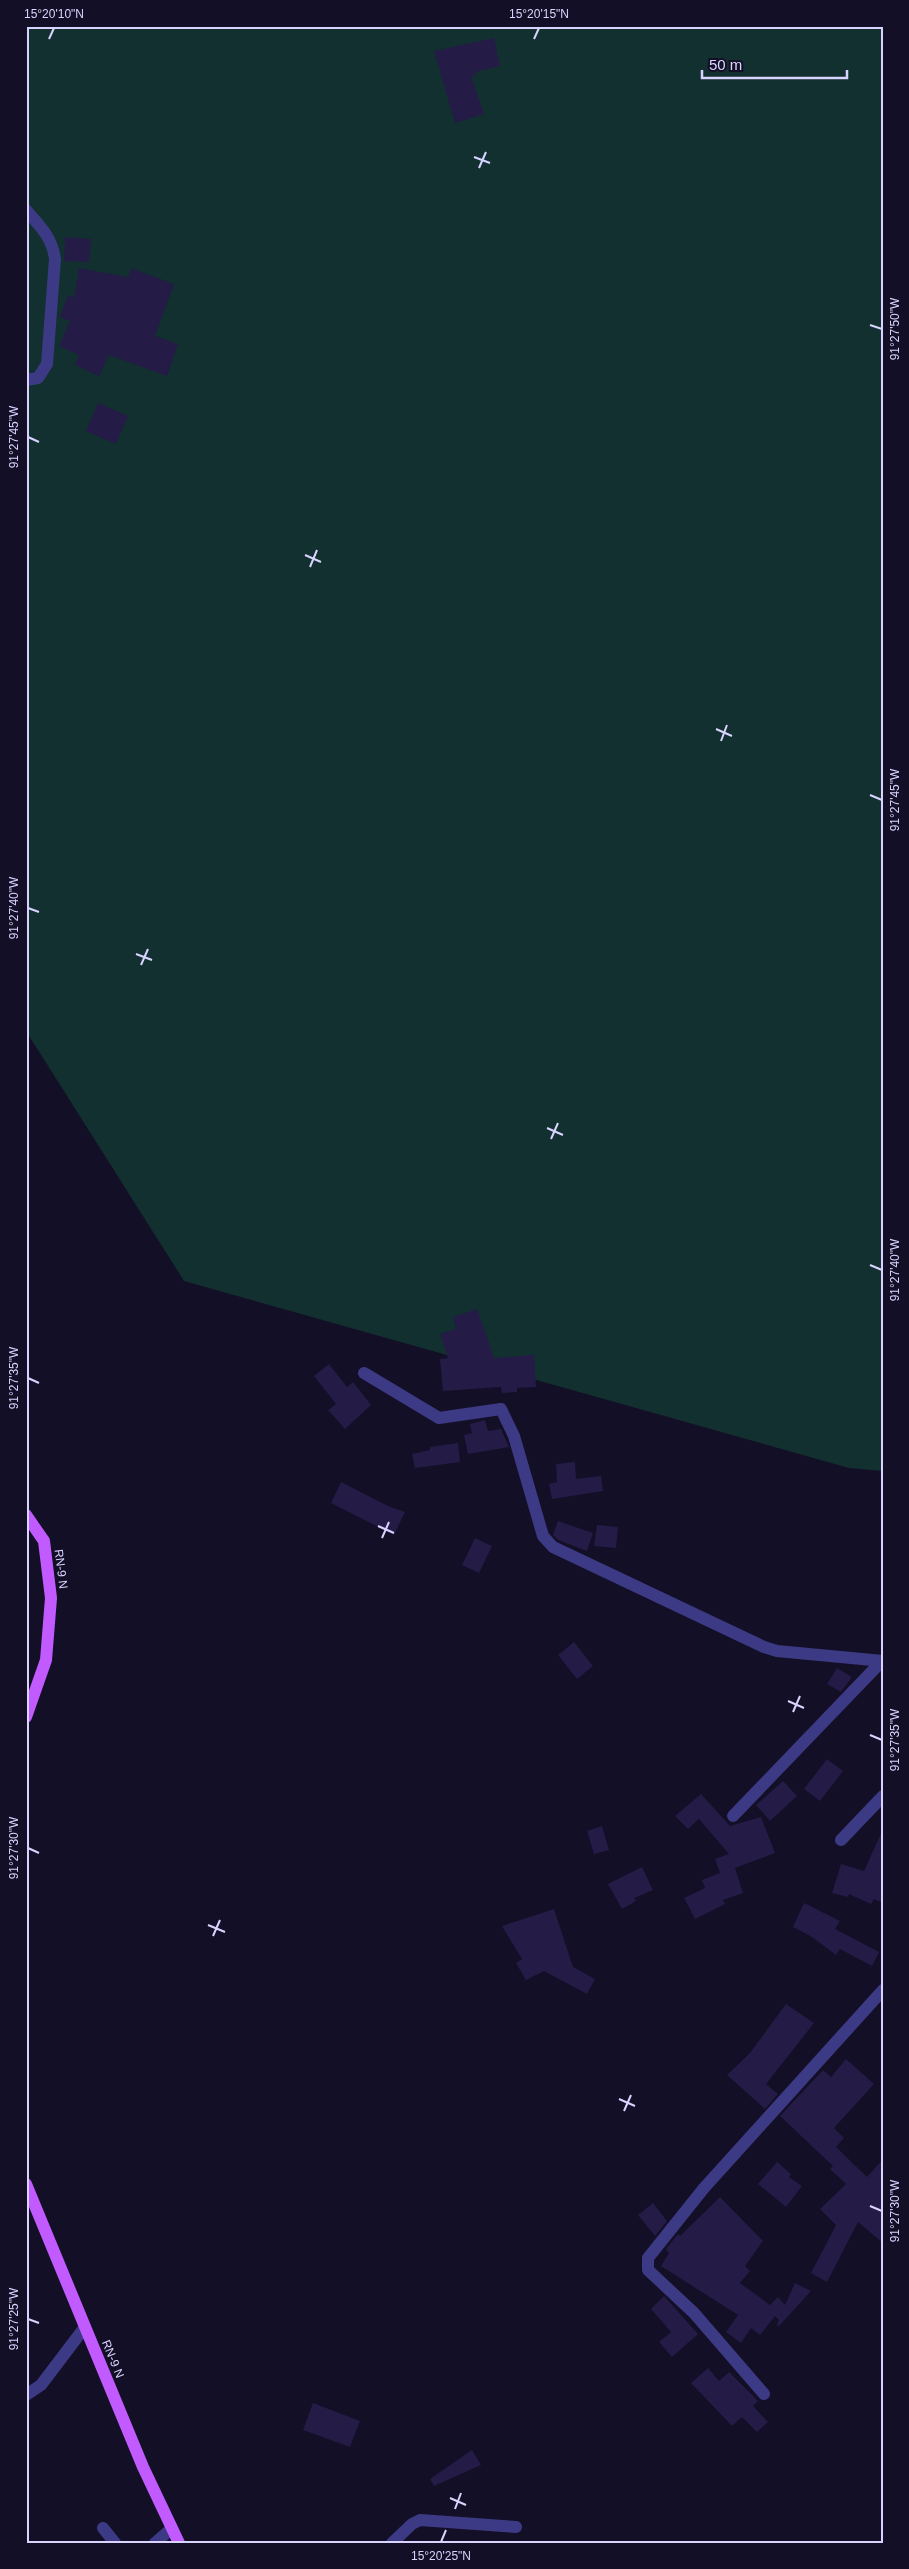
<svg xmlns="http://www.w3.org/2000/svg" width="909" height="2569" font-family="Helvetica,sans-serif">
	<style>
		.green { fill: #12302f }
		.building { fill: #241b47 }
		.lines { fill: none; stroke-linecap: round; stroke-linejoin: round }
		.minor { stroke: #3d3a85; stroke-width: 12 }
		.major { stroke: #c25bff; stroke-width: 12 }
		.ticks { fill: none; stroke: #d9d4ff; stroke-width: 2 }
		.labels { text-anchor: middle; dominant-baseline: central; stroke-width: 4; stroke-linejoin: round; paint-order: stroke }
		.street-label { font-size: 12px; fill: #d9d4ff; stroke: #130f26 }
		.neatline { fill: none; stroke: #d9d4ff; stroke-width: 2 }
		.ticks-label { font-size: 12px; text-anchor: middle; fill: #d9d4ff }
	</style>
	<rect width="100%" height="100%" fill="#130f26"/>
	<path class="green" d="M26,26H883V1471L849,1468L184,1281L26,1031Z"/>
	<path class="building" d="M494,38L500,66L475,72L476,75L471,76L484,114L455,123L434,51Z
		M65,237L91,239L89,262L64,261Z
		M79,268L128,277L131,268L174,284L155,336L178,344L167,376L109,355L99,376L75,365L79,355L59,346L70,321L60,317L68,295L74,298Z
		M98,403L128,416L116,444L86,431Z
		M477,1309L494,1358L534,1355L536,1387L517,1388V1392L502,1393L501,1387L443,1391L440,1359L448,1358L440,1334L456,1329L453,1317Z
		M329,1364L347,1387L353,1382L371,1405L345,1429L328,1410L336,1404L314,1376Z
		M485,1420L488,1431L501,1429L509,1447L468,1454L464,1435L472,1433L470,1424Z
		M458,1443L460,1462L415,1468L412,1454L430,1450V1447Z
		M575,1462L576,1479L601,1476L603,1491L552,1499L549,1484L557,1482L556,1464Z
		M341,1482L388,1506L405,1512L394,1535L331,1503Z
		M558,1521L593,1533L587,1551L558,1540L553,1535Z
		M597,1525L618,1527L616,1548L594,1546Z
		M475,1538L492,1546L479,1573L462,1565Z
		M574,1642L593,1666L577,1679L558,1655Z
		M837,1668L852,1677L841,1692L827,1684Z
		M827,1759L843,1771L820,1801L804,1789Z
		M783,1781L797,1796L770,1821L756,1805Z
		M701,1794L730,1826L761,1817L775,1853L735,1868L743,1893L723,1900L725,1904L695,1919L684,1898L705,1888L702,1880L720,1873L715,1859L729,1854L699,1819L688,1829L675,1816Z
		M602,1826L609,1850L594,1854L587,1831Z
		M883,1829V1903L874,1899L871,1904L849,1894L848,1897L832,1893L841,1864L864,1871Z
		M642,1867L653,1890L634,1898L636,1901L622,1909L608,1884Z
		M804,1903L840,1921L835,1929L879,1952L872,1966L840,1949L836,1955L812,1937L793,1927Z
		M554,1909L573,1967L595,1979L587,1994L544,1971L526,1980L516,1963L522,1959L502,1926Z
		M786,2004L814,2023L766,2084L778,2094L765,2109L727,2075L750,2053Z
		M846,2059L874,2084L834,2128L844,2138L836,2147L867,2177L883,2159V2243L858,2222L827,2282L811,2273L836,2225L820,2209L846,2184L830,2169L833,2166L780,2116L823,2070L831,2077Z
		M777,2162L791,2174L789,2177L802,2186L786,2207L758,2184Z
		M720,2197L763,2241L745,2266L750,2271L740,2283L770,2305L778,2297L785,2305L795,2283L811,2291L779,2326L777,2325L779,2320L775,2316L760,2335L751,2328L741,2343L726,2332L738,2315L661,2266L669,2253L666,2249L678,2234L680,2236Z
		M653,2203L667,2221L655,2236L638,2215Z
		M664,2296L698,2334L672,2357L659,2342L671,2332L651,2309Z
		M708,2368L719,2381L729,2372L758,2401L753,2406L768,2422L757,2432L742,2417L732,2426L691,2383Z
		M313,2403L360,2421L350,2447L303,2430Z
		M472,2450L481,2465L434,2486L430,2479Z"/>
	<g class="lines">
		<path class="minor" d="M26,210C40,226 52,237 55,259L47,364L38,378L26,380
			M364,1373L439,1418L501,1409L514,1436L543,1536L553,1547L764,1647L777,1651L883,1661
			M733,1816L882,1661
			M841,1840L883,1796
			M764,2394L694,2313L648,2270V2258L704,2188L883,1990
			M26,2395L41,2385L85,2327
			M103,2528L115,2543
			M155,2543L171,2529
			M392,2543L412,2524L420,2520L516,2527"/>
		<path class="major" d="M26,1515L44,1541L51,1598L46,1660L26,1717
			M26,2184L143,2467L179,2543"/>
	</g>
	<path class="ticks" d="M49,39L54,28M534,39L539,28M474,157L490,163M479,168L486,152M870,325L882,329M28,437L39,442M305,555L321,562M310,567L317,550M716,729L732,736M721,741L727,725M870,795L882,800M28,908L39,912M136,954L152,960M141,965L148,949M547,1128L563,1135M551,1139L558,1123M870,1265L882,1270M28,1378L39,1383M378,1526L394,1533M382,1538L389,1522M788,1701L804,1708M793,1712L800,1696M870,1735L882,1740M28,1848L39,1853M208,1925L225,1932M213,1936L220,1920M619,2099L635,2106M624,2111L631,2095M870,2206L882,2211M28,2319L39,2323M450,2498L466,2505M455,2509L461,2493M441,2542L446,2530"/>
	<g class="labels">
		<g class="street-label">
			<text transform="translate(61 1569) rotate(83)">RN-9 N</text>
			<text transform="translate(113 2359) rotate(68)">RN-9 N</text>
		</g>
	</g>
	<rect width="909" height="2569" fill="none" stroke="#130f26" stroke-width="55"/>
	<path d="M702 70v8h145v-8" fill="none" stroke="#d9d4ff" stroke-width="2.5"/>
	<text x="709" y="70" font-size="15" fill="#d9d4ff" stroke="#130f26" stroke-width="4" paint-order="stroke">50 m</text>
	<rect x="28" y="28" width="854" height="2514" class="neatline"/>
	<g class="ticks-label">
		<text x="54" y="18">15°20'10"N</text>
		<text x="539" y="18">15°20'15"N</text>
		<text transform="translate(895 329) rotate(-90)" y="4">91°27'50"W</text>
		<text transform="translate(14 437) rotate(-90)" y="4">91°27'45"W</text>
		<text transform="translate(895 800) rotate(-90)" y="4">91°27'45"W</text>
		<text transform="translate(14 908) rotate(-90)" y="4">91°27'40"W</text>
		<text transform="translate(895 1270) rotate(-90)" y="4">91°27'40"W</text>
		<text transform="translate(14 1378) rotate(-90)" y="4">91°27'35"W</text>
		<text transform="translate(895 1740) rotate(-90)" y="4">91°27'35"W</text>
		<text transform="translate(14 1848) rotate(-90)" y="4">91°27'30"W</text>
		<text transform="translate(895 2211) rotate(-90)" y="4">91°27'30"W</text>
		<text transform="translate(14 2319) rotate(-90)" y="4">91°27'25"W</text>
		<text x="441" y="2560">15°20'25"N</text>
	</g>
</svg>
